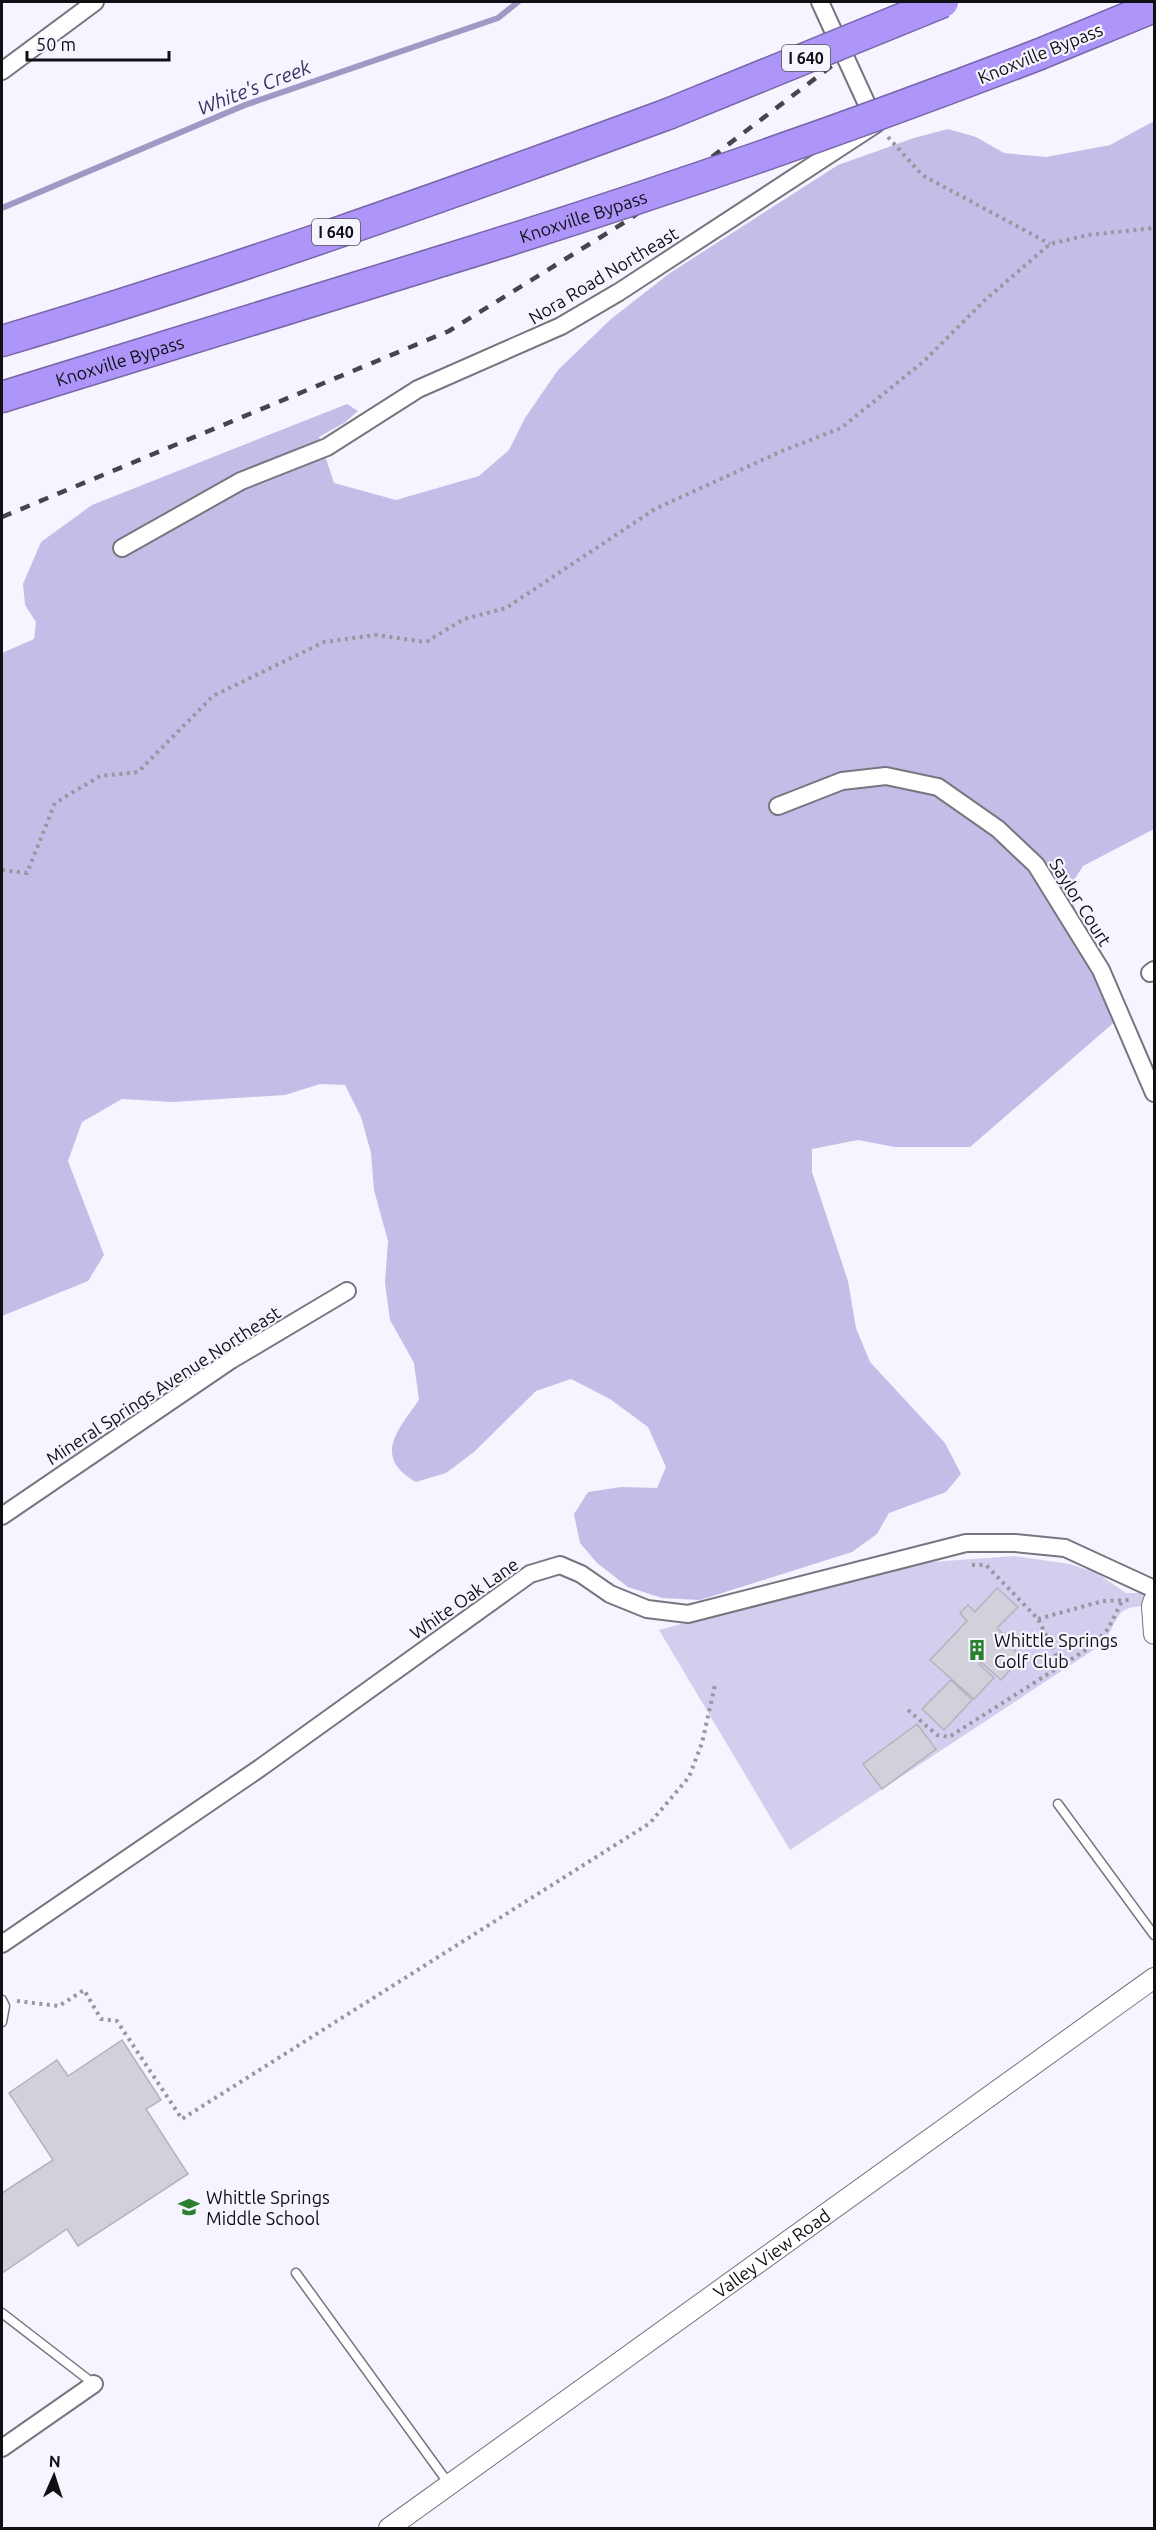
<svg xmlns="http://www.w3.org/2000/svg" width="1156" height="2530" font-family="Ubuntu,sans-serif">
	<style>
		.green { fill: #d4ceee }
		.forest { fill: #c5bde8 }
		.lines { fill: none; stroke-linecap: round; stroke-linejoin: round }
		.stream { stroke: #a199c3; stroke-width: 6 }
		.building { fill: #d2d0da; stroke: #b4b2bc; stroke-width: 1.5 }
		.service-casing { stroke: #77757f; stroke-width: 11 }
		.minor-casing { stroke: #77757f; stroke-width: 20 }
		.tertiary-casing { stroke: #77757f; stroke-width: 22 }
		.motorway-casing { stroke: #7766a8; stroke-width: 33 }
		.path { stroke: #98969e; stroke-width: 4; stroke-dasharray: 3 4.5; stroke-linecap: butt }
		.service { stroke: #fff; stroke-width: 8 }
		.minor { stroke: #fff; stroke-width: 16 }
		.tertiary { stroke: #fff; stroke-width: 20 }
		.motorway { stroke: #ae95f9; stroke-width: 30 }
		.rail { stroke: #47454b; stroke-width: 4.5; stroke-dasharray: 10 10; stroke-linecap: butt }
		.motorway-bridge-casing { stroke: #7766a8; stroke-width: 33; stroke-linecap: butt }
		.motorway-bridge { stroke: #ae95f9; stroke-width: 30 }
		.labels { text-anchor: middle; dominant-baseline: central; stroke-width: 4.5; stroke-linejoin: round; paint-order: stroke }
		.shield { fill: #f6f4ff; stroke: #55545a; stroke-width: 1.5 }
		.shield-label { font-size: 16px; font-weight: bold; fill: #100f13 }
		.street-label { font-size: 18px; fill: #100f13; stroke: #f6f4ff }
		.poi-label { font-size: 18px; fill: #100f13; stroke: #f6f4ff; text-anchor: start }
		.water-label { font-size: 20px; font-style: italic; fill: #3d2e63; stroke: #f6f4ff }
	</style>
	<rect width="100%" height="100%" fill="#f6f4ff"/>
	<path class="green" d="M1015,1556L1070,1564L1097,1573L1126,1593H1154V1607C1117,1604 1121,1613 1104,1643L790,1850L659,1630L902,1564Z"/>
	<path class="forest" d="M1154,121V829L1083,866L1069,888L1079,923L1125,1013L970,1147H895L858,1140L812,1149V1172L848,1281L856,1328L870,1362L945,1443L961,1474L946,1492L889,1513L877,1534L852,1552L700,1600L662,1598L628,1587L597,1563L580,1543L574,1514L588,1492L621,1487L657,1488L666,1467L648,1427L610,1399L571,1379L536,1391L474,1452L446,1473L416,1482C372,1457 398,1430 419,1400L414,1363L390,1320L385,1283L388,1241L374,1190L371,1153L361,1117L345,1085L320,1084L285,1095L173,1102L122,1099L82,1122L68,1161L104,1255L88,1281L2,1316V653L34,639L36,622L25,605L23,584L41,542L92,505L347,404L358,411L344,423L319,437L334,483L396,500L479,476L509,450L525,418L558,370L611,319L670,273L838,165L914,138L948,129L976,137L1004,153L1046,157L1110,145Z"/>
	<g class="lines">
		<path class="stream" d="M2,208L245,105L498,18L518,2"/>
	</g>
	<path class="building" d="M997,1588L1018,1607L997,1628L1008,1639L1005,1642L1022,1657L1001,1680L981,1662L979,1664L994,1678L974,1699L930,1660L967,1621L960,1613L968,1605L975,1612Z
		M951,1680L972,1700L944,1730L922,1709Z
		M917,1724L936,1749L882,1789L863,1764Z
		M122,2040L161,2100L146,2109L188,2174L78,2246L67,2229L2,2273V2193L53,2160L9,2093L57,2060L68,2076Z"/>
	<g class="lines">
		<defs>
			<path id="service" d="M1058,1804L1154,1935
				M2,2000L5,2006L2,2022
				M296,2273L449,2484
				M2,2313L94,2384"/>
			<path id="minor" d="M2,71L95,2
				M122,548L241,481L327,447L418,389L561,326L619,292L876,124L820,2
				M778,806L842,781L886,776L938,787L998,829L1036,865L1101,970L1154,1093
				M1150,973L1154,970
				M2,1516L231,1360L347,1291
				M2,1944L260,1768L530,1574L560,1565L581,1574L610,1594L647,1609L688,1614L966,1543H1015L1065,1548L1154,1589
				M2,2448L94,2384"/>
			<g id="tertiary">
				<path d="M1154,1600L1152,1606L1154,1634"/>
				<path id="s1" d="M389,2528L1154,1978"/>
			</g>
			<g id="motorway">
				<path d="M1040,54L1154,7"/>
				<path d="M2,341C227,274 448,195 668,114"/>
				<path id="s2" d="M2,397L442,261"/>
			</g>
		</defs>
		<use href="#service" class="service-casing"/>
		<use href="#minor" class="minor-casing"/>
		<use href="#tertiary" class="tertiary-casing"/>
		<use href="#motorway" class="motorway-casing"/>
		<path class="path" d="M888,137L922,175L1050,244
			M2,870L27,873L55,803L100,776L138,772L213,696L324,642L376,635L426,642L464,619L506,608L655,509L782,451L841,428L923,362L985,300L1050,244L1088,235L1154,228
			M972,1565H986L1038,1619L1061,1665
			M1038,1619L1103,1601L1130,1600
			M908,1710L937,1735L949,1737L1092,1646L1108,1629L1123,1599
			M17,2001L59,2006L84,1990L101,2019L117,2021L182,2119L650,1823L689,1777L702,1743L715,1685"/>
		<use href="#service" class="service"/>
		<use href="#minor" class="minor"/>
		<use href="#tertiary" class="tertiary"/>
		<use href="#motorway" class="motorway"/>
		<path class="rail" d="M2,517L449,331L630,219L916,2"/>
		<defs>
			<g id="motorway-bridge">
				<path d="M668,114L943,2"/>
				<path id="s3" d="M442,261C644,199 843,130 1040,54"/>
			</g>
		</defs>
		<use href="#motorway-bridge" class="motorway-bridge-casing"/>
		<use href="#motorway-bridge" class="motorway-bridge"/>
	</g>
	<defs>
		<symbol id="building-bare" viewBox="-9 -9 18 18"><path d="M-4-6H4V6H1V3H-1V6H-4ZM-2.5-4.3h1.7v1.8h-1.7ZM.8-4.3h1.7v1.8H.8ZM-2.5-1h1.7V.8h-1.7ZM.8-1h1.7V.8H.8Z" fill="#2a802e" stroke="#f6f4ff" stroke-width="2.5" paint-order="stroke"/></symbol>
		<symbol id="school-bare" viewBox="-9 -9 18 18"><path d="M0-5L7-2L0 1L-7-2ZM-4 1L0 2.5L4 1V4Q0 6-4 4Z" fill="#2a802e" stroke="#f6f4ff" stroke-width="2.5" paint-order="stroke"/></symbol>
	</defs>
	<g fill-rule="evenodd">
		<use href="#building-bare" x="962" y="1635" width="30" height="30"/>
		<use href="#school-bare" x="174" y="2192" width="30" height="30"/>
	</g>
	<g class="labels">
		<g class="shield">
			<rect x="782" y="45" width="48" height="26" rx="4.5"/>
			<rect x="312" y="219" width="48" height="26" rx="4.5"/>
		</g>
		<g class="shield-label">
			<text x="806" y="58">I 640</text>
			<text x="336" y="232">I 640</text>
		</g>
		<g class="street-label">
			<text transform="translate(1040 53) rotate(-22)">Knoxville Bypass</text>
			<text stroke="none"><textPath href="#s3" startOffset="148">Knoxville Bypass</textPath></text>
			<text transform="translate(603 275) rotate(-31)">Nora Road Northeast</text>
			<text stroke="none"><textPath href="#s2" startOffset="123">Knoxville Bypass</textPath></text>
			<text transform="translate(1081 902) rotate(58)">Saylor Court</text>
			<text transform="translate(163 1385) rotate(-33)">Mineral Springs Avenue Northeast</text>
			<text transform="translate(464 1598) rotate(-35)">White Oak Lane</text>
			<text stroke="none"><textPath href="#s1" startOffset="471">Valley View Road</textPath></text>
		</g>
		<g class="poi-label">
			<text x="994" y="1640">Whittle Springs<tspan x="994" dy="21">Golf Club</tspan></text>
			<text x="206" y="2197">Whittle Springs<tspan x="206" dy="21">Middle School</tspan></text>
		</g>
		<g class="water-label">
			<text transform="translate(254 87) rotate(-21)">White's Creek</text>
		</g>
	</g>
	<rect width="1156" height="2530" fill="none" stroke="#100f13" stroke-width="6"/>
	<g transform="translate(54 2476) rotate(3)" stroke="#f6f4ff" stroke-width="4.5" paint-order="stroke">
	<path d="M0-4.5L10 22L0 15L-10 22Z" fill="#100f13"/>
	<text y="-9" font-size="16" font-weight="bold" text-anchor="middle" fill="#100f13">N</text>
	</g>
	<path d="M27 51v9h142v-9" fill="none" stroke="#100f13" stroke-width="3"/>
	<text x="36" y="51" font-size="18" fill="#100f13" stroke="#f6f4ff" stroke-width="4.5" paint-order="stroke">50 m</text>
</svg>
